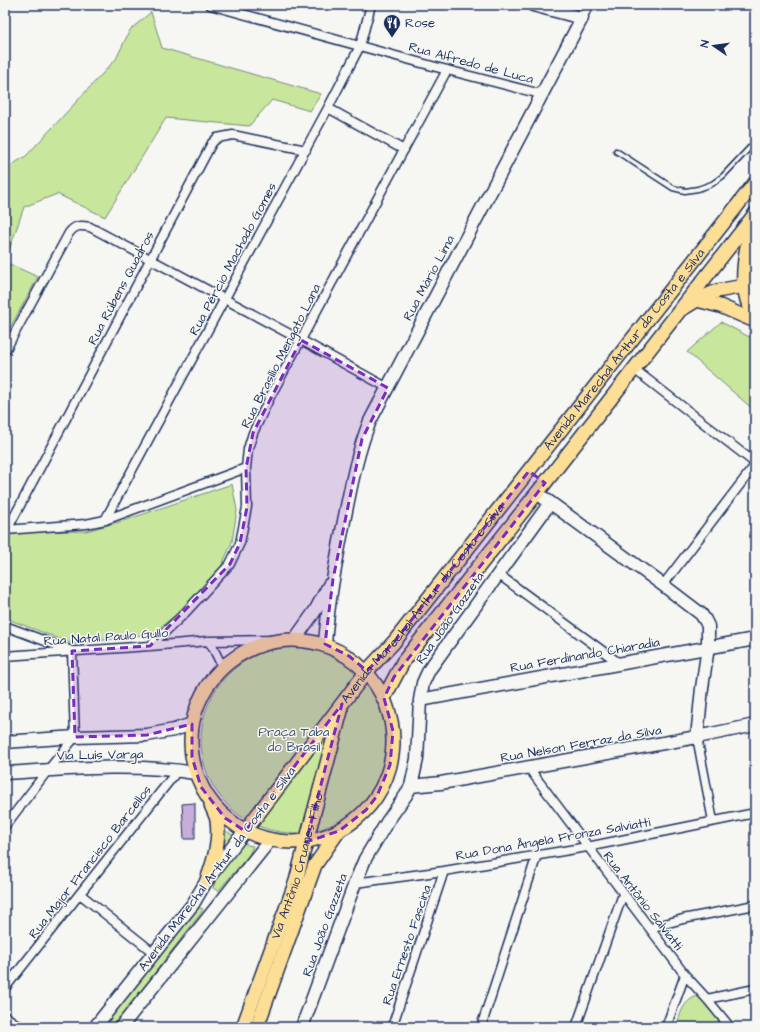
<svg xmlns="http://www.w3.org/2000/svg" width="760" height="1032" font-family="'Architects Daughter',sans-serif">
	<style>
		.green { fill: #c9e69d; stroke: #728a7e }
		.building { fill: #c7adda; stroke: #1b2f5e }
		.lines { fill: none; stroke-linecap: round; stroke-linejoin: round }
		.lane-casing { stroke: #1b2f5e; stroke-width: 7 }
		.street-casing { stroke: #1b2f5e; stroke-width: 11 }
		.secondary-casing { stroke: #1b2f5e; stroke-width: 15 }
		.primary-casing { stroke: #1b2f5e; stroke-width: 16 }
		.lane { stroke: #f6f6f2; stroke-width: 4 }
		.street { stroke: #f6f6f2; stroke-width: 8 }
		.secondary { stroke: #f6f6f2; stroke-width: 12 }
		.primary { stroke: #fdde96; stroke-width: 13 }
		.marked { fill: #7b2cbf; fill-opacity: 0.2; stroke: #7b2cbf; stroke-width: 3; stroke-dasharray: 8 5; stroke-linejoin: round }
		.labels { text-anchor: middle; dominant-baseline: central; stroke-width: 3; stroke-linejoin: round; paint-order: stroke }
		.poi-label { font-size: 13px; fill: #1b2f5e; stroke: #f6f6f2; text-anchor: start }
		.street-label { font-size: 13px; fill: #1b2f5e; stroke: #f6f6f2 }
		.park-label { font-size: 13px; fill: #3e546b; stroke: #f6f6f2 }
	</style>
	<rect width="100%" height="100%" fill="#f6f6f2"/>
	<filter id="ink" filterUnits="userSpaceOnUse"><feTurbulence type="fractalNoise" baseFrequency=".025" numOctaves="2"/><feDisplacementMap in="SourceGraphic" scale="8" xChannelSelector="R" yChannelSelector="G"/><feConvolveMatrix kernelMatrix="1 2 1 2 8 2 1 2 1" color-interpolation-filters="sRGB"/></filter>
	<g filter="url(#ink)">
		<path class="green" d="M151,12L162,48L321,94L310,111L272,100L249,126L166,118L105,217L57,194L24,207L5,262L38,277L10,328L5,327V169L26,156L116,59L130,30Z
			M721,322L755,340V411L687,352Z
			M232,484L237,510L232,542L221,567L178,613L152,634L73,644L5,618V532L86,531L126,520Z
			M201 740a93 93 0 1 1 186 0a93 93 0 1 1-186 0Z
			M223,829L248,845L253,846L249,855L218,891L213,888L223,860Z
			M198,907L203,909L201,913L113,1027H104Z
			M697,996C710,1000 720,1014 722,1027H676C681,1013 682,1002 697,996Z"/>
		<path class="building" d="M195,803V839H184L182,804Z"/>
		<g class="lines">
			<defs>
				<path id="lane" d="M616,151L673,188L685,191L698,189L712,184L723,176L755,142"/>
				<path id="street" d="M210,5L447,70L541,94
					M582,18L589,5
					M328,108L404,150
					M5,351L69,233C75,225 80,225 90,227L301,340L388,388
					M634,369L755,463
					M105,520L328,108L360,46L371,5
					M5,530L86,524L105,520L246,468
					M7,530L212,143L217,138L233,135L306,150
					M498,574L619,663
					M663,585L755,465
					M5,626L72,651L75,737L48,770L5,826
					M208,641L212,646L222,666
					M150,646L184,614L230,564L240,543L247,507L246,468L248,449L253,433L270,397L447,70
					M5,656L150,646L208,641L275,640
					M697,737L713,821
					M528,767L685,975L707,999L730,1027
					M355,883L444,871L587,847L755,813
					M80,894L154,953
					M650,928L683,919L755,905
					M5,988L178,770
					M707,999L755,989
					M5,1016L20,1027
					M392,1027L444,871
					M481,1027L537,855
					M576,1027L623,894
					M666,1027L685,975"/>
				<path id="secondary" d="M537,493L663,585L701,614L705,620L708,626V647L702,688L697,737
					M295,639L315,611L329,585
					M325,644C328,602 336,562 344,521C351,486 357,453 370,421L582,18L533,5
					M420,700L755,639
					M5,742L75,737L147,735L174,730L192,724
					M5,773C68,769 133,763 195,773
					M411,786L441,783L697,737L755,725
					M95,1027L193,904L207,880L245,831
					M121,1027L270,840
					M302,1027L355,883L365,859L387,822L406,795L411,786L417,759L420,700L423,683L429,670L550,503"/>
				<g id="primary">
					<path d="M755,225C752,232 748,239 747,246C743,268 740,297 755,315"/>
					<path d="M697,300L717,291L744,286L755,281"/>
					<path d="M684,308L697,300L720,306L755,321"/>
					<circle cx="292" cy="741" r="101"/>
					<path d="M384,698L403,662L545,483L755,214"/>
					<path id="s1" d="M245,831L367,671L394,642L755,183"/>
					<path d="M207,880C214,861 220,841 217,820C216,815 213,810 211,805"/>
					<path id="s2" d="M243,1027L296,881L306,842L341,711"/>
					<path d="M257,1027L315,865L338,832"/>
				</g>
			</defs>
			<use href="#lane" class="lane-casing"/>
			<use href="#street" class="street-casing"/>
			<use href="#secondary" class="secondary-casing"/>
			<use href="#primary" class="primary-casing"/>
			<use href="#lane" class="lane"/>
			<use href="#street" class="street"/>
			<use href="#secondary" class="secondary"/>
			<use href="#primary" class="primary"/>
		</g>
	</g>
	<path class="marked" d="M301,340L388,388L362,439L333,579L325,644L349,656L367,671L394,642L529,471L545,483L394,677L384,698L393,731L390,765L377,796L366,810L339,831L306,842L342,704L245,831L225,818L201,787L192,757V724L147,735L75,737L72,651L150,646L230,564L240,543L247,507L246,468L253,433Z"/>
	<defs>
		<symbol id="restaurant-pin" viewBox="-11 -11 22 30"><path d="M0 17L-7.5 6A9.5 9.5 0 1 1 7.5 6Z" fill="#1b2f5e" stroke="#f6f6f2"/><path d="M-5-6h1v4h1v-4h1v4h1v-4h1v5L-1.5 .5V6h-2V.5L-5-1ZM5-6V6H3V1.5H1.5Q1.5-4 5-6Z" fill="#fff"/></symbol>
	</defs>
	<g fill-rule="evenodd">
		<use href="#restaurant-pin" x="382" y="13" width="20" height="27"/>
	</g>
	<g class="labels">
		<g class="poi-label">
			<text x="405" y="23">Rose</text>
		</g>
		<g class="street-label">
			<text transform="translate(471 63) rotate(15)">Rua Alfredo de Luca</text>
			<text transform="translate(233 259) rotate(-62)">Rua Pércio Machado Gomes</text>
			<text transform="translate(429 278) rotate(-62)">Rua Mário Lima</text>
			<text transform="translate(121 288) rotate(-62)">Rua Rúbens Quadros</text>
			<text stroke="none"><textPath href="#s1" startOffset="613">Avenida Marechal Arthur da Costa e Silva</textPath></text>
			<text transform="translate(281 356) rotate(-63)">Rua Brasílio Mengato Lana</text>
			<text stroke="none"><textPath href="#s1" startOffset="289">Avenida Marechal Arthur da Costa e Silva</textPath></text>
			<text transform="translate(450 618) rotate(-55)">Rua João Gazzeta</text>
			<text transform="translate(106 637) rotate(-4)">Rua Natal Paulo Gullo</text>
			<text transform="translate(585 655) rotate(-10)">Rua Ferdinando Chiaradia</text>
			<text transform="translate(581 744) rotate(-10)">Rua Nelson Ferraz da Silva</text>
			<text transform="translate(100 755) rotate(-1)">Via Luís Varga</text>
			<text transform="translate(553 839) rotate(-10)">Rua Dona Ângela Fronza Salviatti</text>
			<text transform="translate(90 862) rotate(-52)">Rua Major Francisco Barcellos</text>
			<text stroke="none"><textPath href="#s2" startOffset="170">Via Antônio Cruanes Filho</textPath></text>
			<text transform="translate(217 869) rotate(-53)">Avenida Marechal Arthur da Costa e Silva</text>
			<text transform="translate(643 901) rotate(52)">Rua Antônio Salviatti</text>
			<text transform="translate(325 925) rotate(-70)">Rua João Gazzeta</text>
			<text transform="translate(407 945) rotate(-71)">Rua Ernesto Fascina</text>
		</g>
		<g class="park-label">
			<text x="294" y="732">Praça Taba<tspan x="294" dy="15">do Brasil</tspan></text>
		</g>
	</g>
	<rect width="760" height="1032" fill="none" stroke="#f6f6f2" stroke-width="20"/>
	<rect x="10" y="10" width="740" height="1012" fill="none" stroke="#1b2f5e" stroke-width="1.5" filter="url(#ink)"/>
	<g transform="translate(714 46) rotate(283)" stroke="#f6f6f2" stroke-width="3" paint-order="stroke">
	<path d="M0-3L7 15L0 10L-7 15Z" fill="#1b2f5e"/>
	<text y="-6" font-size="11" font-weight="bold" text-anchor="middle" fill="#1b2f5e">N</text>
	</g>
</svg>
